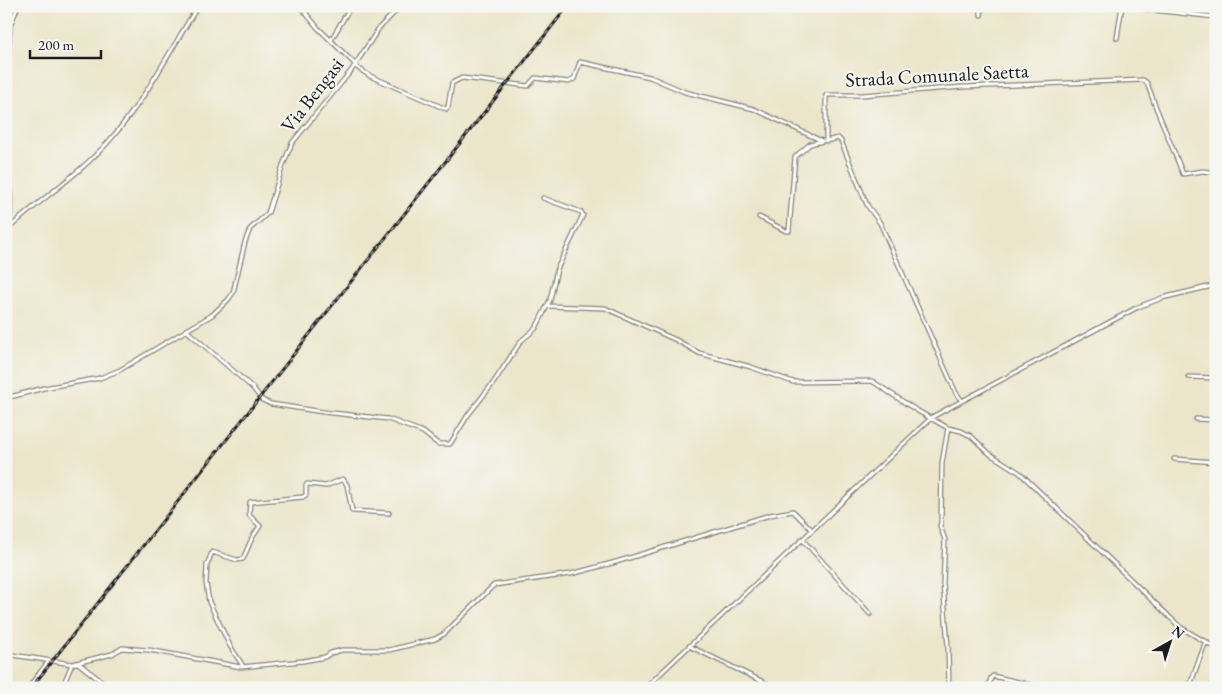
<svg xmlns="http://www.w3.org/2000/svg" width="1222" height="694" font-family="'EB Garamond',serif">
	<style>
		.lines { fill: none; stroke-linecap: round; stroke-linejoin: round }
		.minor-casing { stroke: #848174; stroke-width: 5.5 }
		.minor { stroke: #fff; stroke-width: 3 }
		.rail-casing { stroke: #1c1c1c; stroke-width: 3 }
		.rail { stroke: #f6f6f2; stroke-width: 1; stroke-dasharray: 4; stroke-linecap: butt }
		.labels { text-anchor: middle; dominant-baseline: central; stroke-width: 4; stroke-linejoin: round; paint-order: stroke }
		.street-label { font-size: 20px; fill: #1c1c1c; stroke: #f6f6f2 }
	</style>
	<rect width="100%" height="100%" fill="#f6f6f2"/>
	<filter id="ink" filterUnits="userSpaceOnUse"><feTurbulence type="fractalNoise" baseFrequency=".02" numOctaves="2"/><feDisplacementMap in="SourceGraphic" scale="10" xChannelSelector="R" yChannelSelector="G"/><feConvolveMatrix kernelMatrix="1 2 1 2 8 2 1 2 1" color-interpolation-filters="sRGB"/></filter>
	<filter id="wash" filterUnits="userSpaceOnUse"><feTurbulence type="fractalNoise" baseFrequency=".0096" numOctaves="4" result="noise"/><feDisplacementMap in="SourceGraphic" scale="20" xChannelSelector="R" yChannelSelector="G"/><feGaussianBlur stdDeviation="1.12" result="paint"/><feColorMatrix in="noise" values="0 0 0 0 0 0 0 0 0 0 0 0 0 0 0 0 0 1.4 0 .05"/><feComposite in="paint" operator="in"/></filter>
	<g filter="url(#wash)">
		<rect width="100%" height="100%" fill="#ebe6cb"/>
	</g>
	<g filter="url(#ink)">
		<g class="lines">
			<defs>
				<path id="minor" d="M300,6L318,28L356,65
					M981,6V15
					M1144,6V9L1215,17
					M1117,38L1122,6
					M331,40L351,6
					M355,66L370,76L446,109L448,107L452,83L462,78L528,86L535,78L569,82L574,79L580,62L650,77L685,92L754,109L822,141
					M6,119L10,26L18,6
					M6,151C10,177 13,203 9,229
					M759,217L786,231H789L795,157L810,144L823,141
					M6,231C39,200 79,175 110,140C145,100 170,51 198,6
					M1213,286L1214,225
					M548,306L605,308L676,340L699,353L751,367L793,382L872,381L916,410L948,428L961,431L971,436L990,454L1020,473L1180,627L1216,648
					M186,330L253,388L262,400L271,404L323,412L388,419L423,432L438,444H450L468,415L494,382L521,341L536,328L550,300L557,269L583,215L581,212L543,198
					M1188,377L1216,378
					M6,398L44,388L100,378L120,370L212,315L228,300L233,293L245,242L250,229L268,213L283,165L292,143L351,71L379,28L401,6
					M962,401L956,393L880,223L867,205L841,141L838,138L826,141V95H862L963,87L1143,80L1147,83L1155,105L1183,174L1203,171L1216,173
					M1196,419L1216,420
					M948,428L942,463L941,522L940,526L945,540L943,583L948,647L949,688
					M1174,459L1216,462
					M802,539L870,614
					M689,646L776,688
					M6,654L72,664L112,654L122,648L149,650L241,667L303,661L325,657L331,653L342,650H389L435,639L444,634L494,585L571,574L616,562L770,515L793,511L812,530
					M78,663L110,688
					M243,666L230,646L209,602L206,583L207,565L212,552L237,560L243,559L252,538L260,526L249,515L250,502L303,497L306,495V486L307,484L326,486L343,479L347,485L352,511L389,513
					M28,688L49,661
					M62,688L72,664
					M645,688L932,417L1138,307L1162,298L1216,285
					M988,688L991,678L993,676L1044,688
					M1189,688L1206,641"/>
			</defs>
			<use href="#minor" class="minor-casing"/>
			<use href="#minor" class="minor"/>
			<defs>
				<path id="rail" d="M31,688L568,6"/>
			</defs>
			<use href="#rail" class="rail-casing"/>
			<use href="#rail" class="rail"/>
		</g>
	</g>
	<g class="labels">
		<g class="street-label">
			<text transform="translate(937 75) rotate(-3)">Strada Comunale Saetta</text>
			<text transform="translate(312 95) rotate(-52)">Via Bengasi</text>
		</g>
	</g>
	<rect width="1222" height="694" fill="none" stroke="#f6f6f2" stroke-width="25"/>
	<g transform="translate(1170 642) rotate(39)" stroke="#f6f6f2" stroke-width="4" paint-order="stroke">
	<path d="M0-4L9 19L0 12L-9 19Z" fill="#1c1c1c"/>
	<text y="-8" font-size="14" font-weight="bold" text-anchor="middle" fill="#1c1c1c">N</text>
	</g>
	<path d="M30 50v8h71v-8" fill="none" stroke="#1c1c1c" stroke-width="2.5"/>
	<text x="38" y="50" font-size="15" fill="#1c1c1c" stroke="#f6f6f2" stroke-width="4" paint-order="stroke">200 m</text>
</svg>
